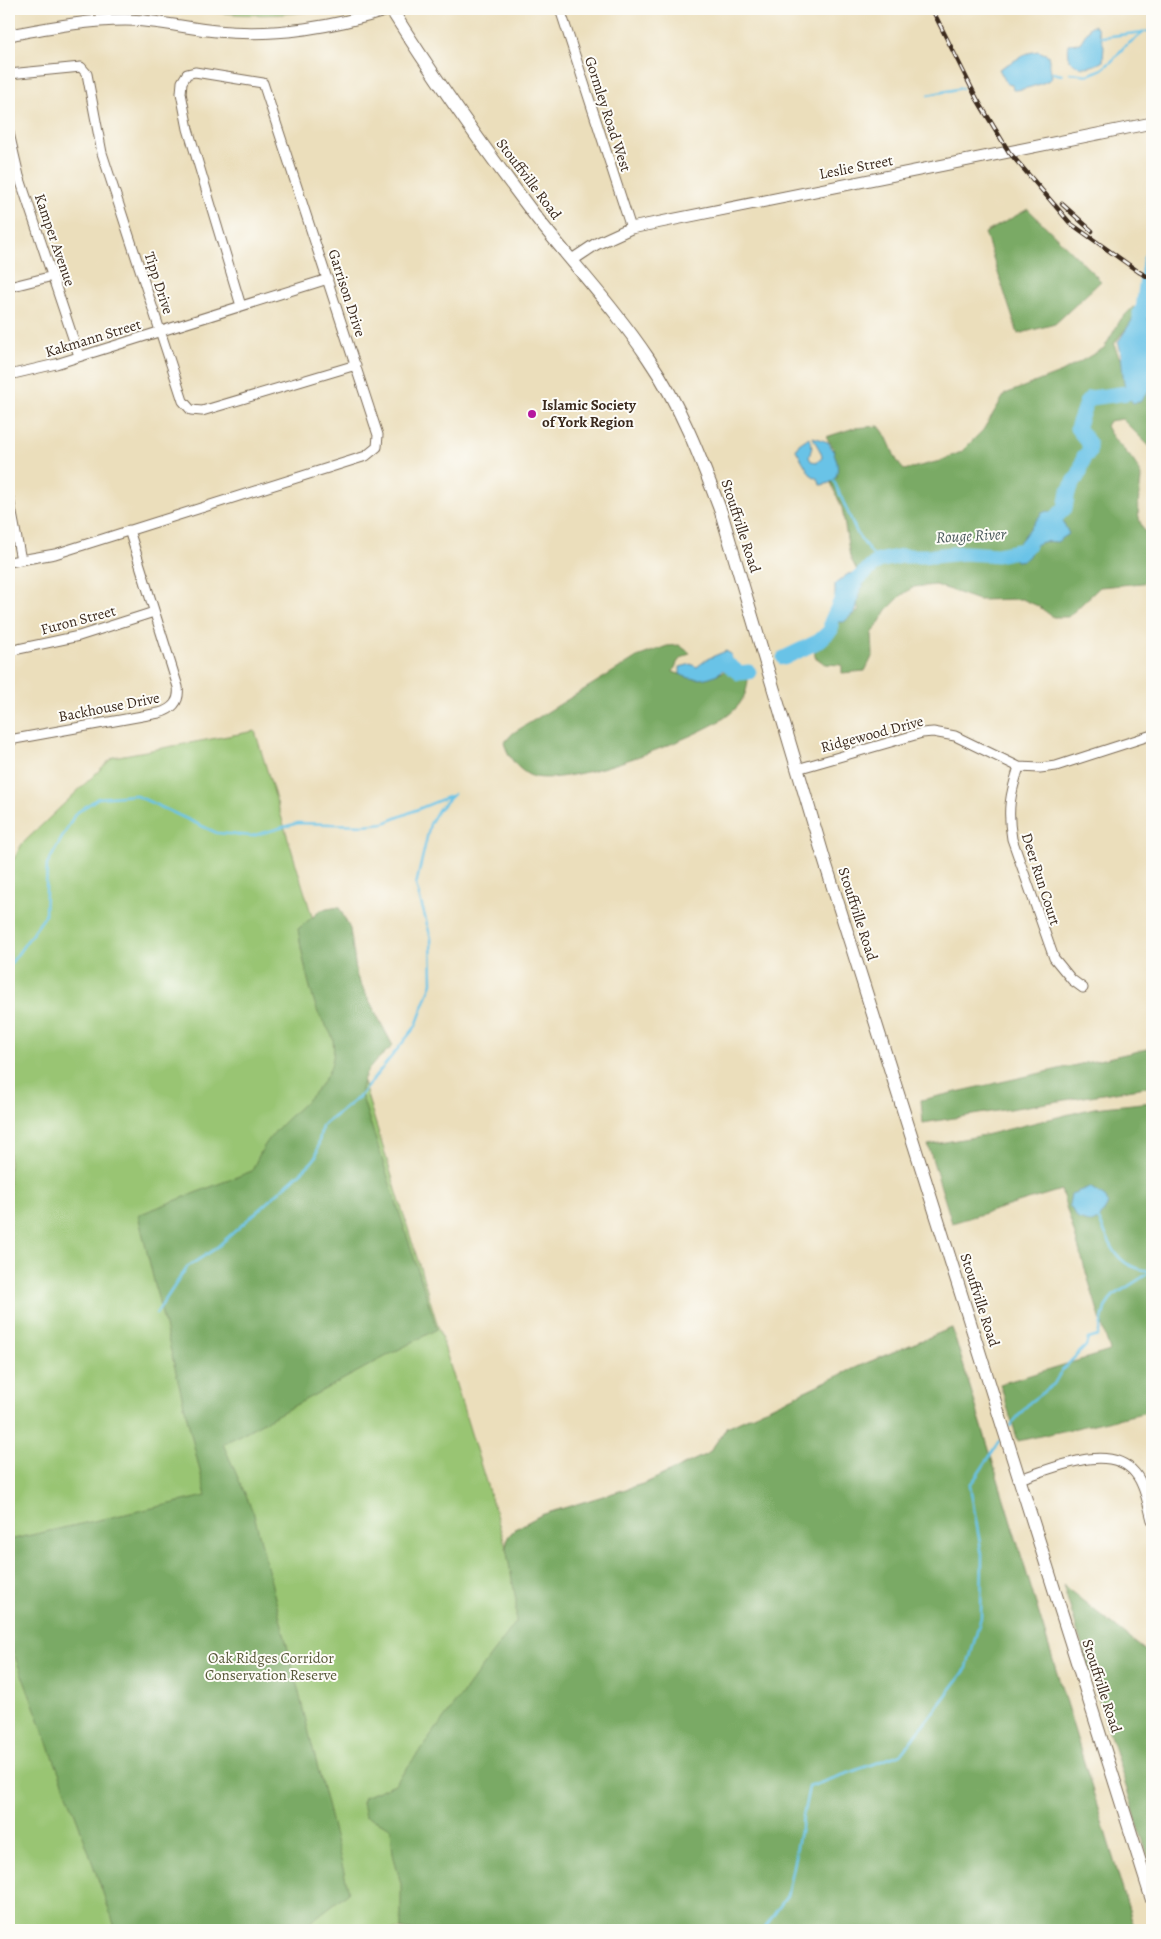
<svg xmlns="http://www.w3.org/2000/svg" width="1161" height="1939" font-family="Alegreya,serif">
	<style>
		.green { fill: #99c573; stroke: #6a7848 }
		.forest { fill: #7aaa65; stroke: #5a6a42 }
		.water { fill: #69c3e7; stroke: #527682 }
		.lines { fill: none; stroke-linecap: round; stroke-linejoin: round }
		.stream { stroke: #69c3e7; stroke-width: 2.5 }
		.river { stroke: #69c3e7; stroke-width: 15 }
		.minor-casing { stroke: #796955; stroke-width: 11 }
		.tertiary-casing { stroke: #796955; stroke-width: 13 }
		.secondary-casing { stroke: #796955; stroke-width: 14 }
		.minor { stroke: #fff; stroke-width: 9 }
		.tertiary { stroke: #fff; stroke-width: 11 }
		.secondary { stroke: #fff; stroke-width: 12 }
		.rail-casing { stroke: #3b2a1e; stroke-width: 4.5 }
		.rail { stroke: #fdfcf7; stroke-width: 2.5; stroke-dasharray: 8; stroke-linecap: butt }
		.poi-dot { fill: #b5179e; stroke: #fdfcf7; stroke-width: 2 }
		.labels { text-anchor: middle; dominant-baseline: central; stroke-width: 4; stroke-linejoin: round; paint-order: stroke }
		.street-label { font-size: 15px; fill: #3b2a1e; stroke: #fdfcf7 }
		.poi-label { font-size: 15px; font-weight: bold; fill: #3b2a1e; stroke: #fdfcf7; text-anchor: start }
		.park-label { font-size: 15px; fill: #575838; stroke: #fdfcf7 }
		.water-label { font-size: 16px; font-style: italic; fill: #49585a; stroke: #fdfcf7 }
	</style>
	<rect width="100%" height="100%" fill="#fdfcf7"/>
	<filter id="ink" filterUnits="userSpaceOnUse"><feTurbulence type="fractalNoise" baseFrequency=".02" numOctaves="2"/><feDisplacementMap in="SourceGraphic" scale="10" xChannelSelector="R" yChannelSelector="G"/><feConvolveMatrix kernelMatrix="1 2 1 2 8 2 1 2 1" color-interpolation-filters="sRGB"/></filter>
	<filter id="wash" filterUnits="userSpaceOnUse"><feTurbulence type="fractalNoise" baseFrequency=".0096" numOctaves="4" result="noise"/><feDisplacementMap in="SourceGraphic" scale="20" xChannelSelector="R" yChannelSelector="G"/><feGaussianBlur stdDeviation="1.12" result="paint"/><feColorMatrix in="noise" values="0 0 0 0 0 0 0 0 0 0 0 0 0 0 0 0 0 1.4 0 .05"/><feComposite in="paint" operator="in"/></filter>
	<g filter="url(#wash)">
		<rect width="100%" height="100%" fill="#ebdebb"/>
		<path class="green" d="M188,9H325C279,17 234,16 188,9Z
			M255,731L506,1547L508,1537L515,1529L541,1515L646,1483L709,1453L727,1427L864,1364L952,1328L1135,1930H9V868L22,844L113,757Z"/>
		<path class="forest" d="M1028,209L1101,281L1055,324L1018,334L985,233Z
			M1133,307L1142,311C1133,323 1121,332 1114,345L1127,374L1152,380V449L1122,419L1109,421L1106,426C1114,444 1133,454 1140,473C1142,478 1140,484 1140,489C1137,508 1136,522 1149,537L1152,535V582L1100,587L1068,617H1053L1038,606L1022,599L978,600L936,585L914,587L902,595L887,610L872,634L873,655L865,671L842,673V665L825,664L815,657L814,644L833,626L859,611L854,597L862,580L850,557L842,508L829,478L837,477L833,447L826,437L854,428L879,426C891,439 892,458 904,470L940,461L961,452L983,430L1005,394L1062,372L1104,348L1121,319Z
			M679,645L690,653L678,661L673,672C695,680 715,678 735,666L748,677C748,693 741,706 727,716C699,737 562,791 529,775C516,768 508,756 504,743L513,733L637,657L667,646Z
			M339,907L350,929L357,977L393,1046C377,1060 361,1071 361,1094L437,1329L223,1444L254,1514L349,1892L300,1930H116L78,1822L9,1641V1540L206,1496L138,1215L252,1171C257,1159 262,1148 270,1138C293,1106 340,1086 333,1040C331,1030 320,1020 317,1010C308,984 302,956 298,929L321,910Z
			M1152,1048V1086L923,1123L921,1100Z
			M1152,1102V1411L1018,1441L1000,1384L1110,1351L1061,1190L952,1223L928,1145L985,1135L1094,1108Z
			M952,1328L1135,1930H401V1884L393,1854L391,1828L365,1816L362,1803L364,1797L395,1784L516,1622V1600L506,1548L508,1537L515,1529L541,1515L646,1483L709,1453L727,1427L864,1364Z
			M1063,1585L1152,1656V1859L1149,1860Z"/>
		<path class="water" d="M1093,25L1097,27L1104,46L1103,61C1092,68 1079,70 1069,60L1068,44L1080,43L1090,27Z
			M1038,51L1048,55L1052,78C1047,83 1020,91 1013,90L1012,85L1007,84L999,69L1028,53Z
			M1138,311L1147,317L1152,326V387L1140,402L1133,403C1119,388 1125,361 1118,342Z
			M809,437L812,447L809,457L811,461L817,462L822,458C822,451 815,444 813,437L828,442C838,456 846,484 820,485L819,480L810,474L796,450L799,444Z
			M1047,511L1059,513L1069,534L1057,542C1021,538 1040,561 1016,561L1011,553L1042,513Z
			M855,573L861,574L864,583L859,594L856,611L844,622H830L828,615L835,602V584L848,574Z
			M726,651L731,654L732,659C725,676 697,685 680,674V667L691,664L697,667L707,659Z
			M1090,1187L1105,1197L1108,1204L1099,1220L1091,1223L1078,1219L1069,1205L1071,1194Z"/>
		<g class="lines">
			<path class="stream" d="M1102,37L1152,31
				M1053,73L1062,75
				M1070,73L1088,75L1102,69L1112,61L1124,47L1143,33
				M928,95L962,88
				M834,481L858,535L877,561
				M9,966L45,916L47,865L75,814L98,798L135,795L217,833L252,836L298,823L363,825L384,823L450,796
				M1099,1220C1113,1248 1115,1266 1149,1271
				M156,1314L187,1267L215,1249L311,1163L316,1157L322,1126L359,1097L416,1026L432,983L431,938L416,885L430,824L438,810L454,794
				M1010,1426L1030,1402L1054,1384L1062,1370L1086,1346L1088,1339L1098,1336L1105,1308L1113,1296L1152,1271
				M763,1930L787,1896L809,1787L901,1754L967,1668L981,1617L982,1555L970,1486L1000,1441"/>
			<path class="river" d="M1140,332V312L1143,309L1149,262L1152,255
				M1046,527L1065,508L1068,492L1080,472L1084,456L1089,453V443L1077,428L1086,403L1091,398L1127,393L1138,387V380
				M784,658L819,641L831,630V622L846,589L878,561L902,556H933L964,553L997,555L1022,550L1028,545
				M730,666L739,673L749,672"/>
		</g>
	</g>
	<g filter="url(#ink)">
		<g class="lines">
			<defs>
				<path id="minor" d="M560,9L631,228
					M9,74L81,67L87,74L102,153L183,401L191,410L202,411L356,365
					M9,133L19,176L79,356
					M9,287L53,276
					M9,375L56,364L328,279
					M9,498L21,560
					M9,562L55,554L366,456L377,447L378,435L263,83L195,72L187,74L182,82L181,93L188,129L241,306
					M9,651L79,636L154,612
					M9,740L159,713C173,709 180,701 178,687L129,530
					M1019,767C1010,795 1007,810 1012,839L1054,958L1072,980L1083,988
					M797,769L922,733L933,732L955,736L1019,767L1040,768L1056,766L1152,735
					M1019,1479C1051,1470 1108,1441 1135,1473C1145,1485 1148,1506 1152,1520"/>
				<path id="tertiary" d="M9,35C47,28 86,20 125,20C156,20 185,28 216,31C277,37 333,27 391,9
					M572,260L596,244L631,228L1152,123"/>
				<path id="secondary" d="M391,9C435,79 483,147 533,213C571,262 614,307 648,358C681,406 701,459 721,512L825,862L1152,1900"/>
			</defs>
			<use href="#minor" class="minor-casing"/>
			<use href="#tertiary" class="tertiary-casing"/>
			<use href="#secondary" class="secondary-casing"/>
			<use href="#minor" class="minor"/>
			<use href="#tertiary" class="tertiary"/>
			<use href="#secondary" class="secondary"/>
			<defs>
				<path id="rail" d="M932,9L977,99L1009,152L1070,223L1139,272L1152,279
					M1062,204L1092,231"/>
			</defs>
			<use href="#rail" class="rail-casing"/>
			<use href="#rail" class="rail"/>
		</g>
	</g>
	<circle class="poi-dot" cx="532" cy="414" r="5"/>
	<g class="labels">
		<g class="street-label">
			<text transform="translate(608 114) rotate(72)">Gormley Road West</text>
			<text transform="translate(856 167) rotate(-11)">Leslie Street</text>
			<text transform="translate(529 179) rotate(53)">Stouffville Road</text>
			<text transform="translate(55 240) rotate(71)">Kamper Avenue</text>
			<text transform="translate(159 283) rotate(72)">Tipp Drive</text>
			<text transform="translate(347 293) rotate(72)">Garrison Drive</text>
			<text transform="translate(93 338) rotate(-17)">Kakmann Street</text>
			<text transform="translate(741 526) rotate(72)">Stouffville Road</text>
			<text transform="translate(78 620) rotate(-15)">Furon Street</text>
			<text transform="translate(109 707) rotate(-11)">Backhouse Drive</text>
			<text transform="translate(872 734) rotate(-15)">Ridgewood Drive</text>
			<text transform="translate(1041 879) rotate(72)">Deer Run Court</text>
			<text transform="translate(858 914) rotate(72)">Stouffville Road</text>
			<text transform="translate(980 1300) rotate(72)">Stouffville Road</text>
			<text transform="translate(1102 1686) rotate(72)">Stouffville Road</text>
		</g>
		<g class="poi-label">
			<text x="542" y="405">Islamic Society<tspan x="542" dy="17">of York Region</tspan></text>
		</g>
		<g class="park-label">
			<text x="271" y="1658">Oak Ridges Corridor<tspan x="271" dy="17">Conservation Reserve</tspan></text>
		</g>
		<g class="water-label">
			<text transform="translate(971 536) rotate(-3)">Rouge River</text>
		</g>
	</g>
	<rect width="1161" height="1939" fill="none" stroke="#fdfcf7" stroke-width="30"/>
</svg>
